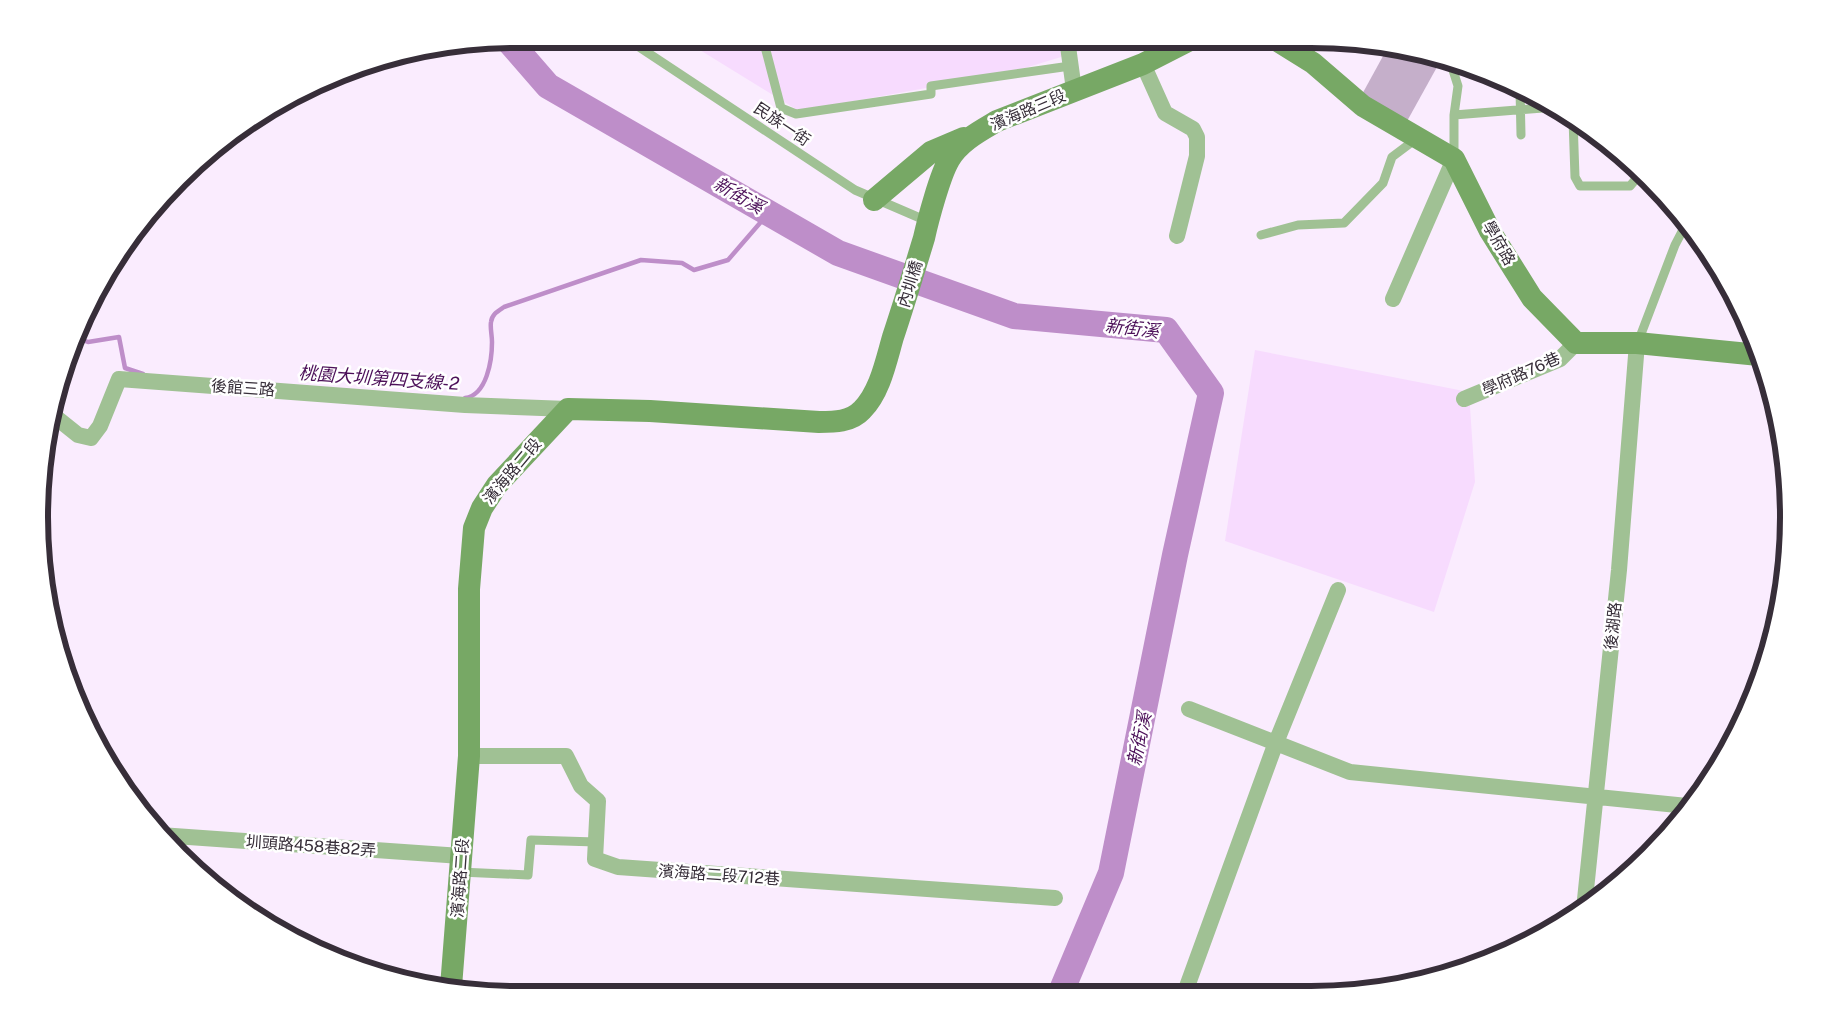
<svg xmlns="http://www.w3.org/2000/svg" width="1828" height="1034" font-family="'Public Sans','Noto Sans TC',sans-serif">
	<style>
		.built { fill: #f7dbfe }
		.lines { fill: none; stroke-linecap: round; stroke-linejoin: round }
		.stream { stroke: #be8ec9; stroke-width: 4.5 }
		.river { stroke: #be8ec9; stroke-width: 26 }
		.building { fill: #c5afca }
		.lane { stroke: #a0c194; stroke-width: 9 }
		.street { stroke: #a0c194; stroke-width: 16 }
		.secondary { stroke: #77a865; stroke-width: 22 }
		.labels { text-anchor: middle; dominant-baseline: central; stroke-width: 5; stroke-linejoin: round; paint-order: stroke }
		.street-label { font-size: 16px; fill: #372e39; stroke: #fff }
		.water-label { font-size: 18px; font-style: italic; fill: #4c1059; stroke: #fff }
		.rim { fill: none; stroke: #372e39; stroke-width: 6 }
	</style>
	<rect width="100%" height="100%" fill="#faecfe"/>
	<path class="built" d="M682,39H1120L1009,73L799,111Z
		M1255,350L1469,392L1475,482L1434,612L1225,541Z"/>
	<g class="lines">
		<path class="stream" d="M80,339L88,342L119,337L125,368L143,374
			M465,398C487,395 492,360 492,342C492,335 490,328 491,322C492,314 498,311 504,307L641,260L682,263L694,270L728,260L760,223"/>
		<path class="river" d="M508,40L548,86L838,253L1014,316L1166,330L1211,393L1175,555L1111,873L1061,992"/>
	</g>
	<path class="building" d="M1388,47L1442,58L1406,123L1360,98Z"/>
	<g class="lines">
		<path class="lane" d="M627,39L855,190L927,221
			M763,39L781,108L796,114L931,94V86L1070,66
			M1450,61L1458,86L1454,115V157
			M1520,90L1521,135
			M1454,115L1556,107
			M1573,119L1575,177L1580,186H1630L1641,173
			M1261,235L1298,225L1344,223L1383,183L1392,157L1416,139
			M1638,342L1675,245L1687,222
			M460,872L528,875L531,840L596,842"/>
		<path class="street" d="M1067,39L1074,90
			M1143,64L1165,113L1193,129L1197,137V156L1177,236
			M1393,299L1454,159
			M1464,399L1560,359L1576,343
			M53,415L78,435L91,438L100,426L119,379L465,405L568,409
			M1189,709L1350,772L1687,806
			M469,756H566L581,786L598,801L595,859L618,867L1055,898
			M160,835L461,856
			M1584,909L1619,570L1637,343
			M1185,992L1275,745L1338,590"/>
		<path class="secondary" d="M1276,40L1313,63L1363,106L1454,159L1490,231L1532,298L1576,343H1637L1759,355
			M874,200L931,152L964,138
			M451,987L469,756V589L474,528L482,508L497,485L568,409L650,411L819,422C834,422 851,422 862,410C880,392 886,361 893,337C904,304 914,271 924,238C928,220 940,175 949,160C959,142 980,131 997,121L1143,64L1190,40"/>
	</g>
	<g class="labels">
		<g class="street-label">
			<text transform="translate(1028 110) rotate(-23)">濱海路三段</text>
			<text transform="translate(782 124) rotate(34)">民族一街</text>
			<text transform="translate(1499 243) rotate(60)">學府路</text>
			<text transform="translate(910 284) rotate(-73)">內圳橋</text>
			<text transform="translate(1521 374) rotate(-24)">學府路76巷</text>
			<text transform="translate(243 388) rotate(4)">後館三路</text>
			<text transform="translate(512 471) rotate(-50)">濱海路二段</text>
			<text transform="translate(1613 626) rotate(-84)">後湖路</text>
			<text transform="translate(311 846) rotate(4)">圳頭路458巷82弄</text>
			<text transform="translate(719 875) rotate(4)">濱海路二段712巷</text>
			<text transform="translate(460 878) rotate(-86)">濱海路二段</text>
		</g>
		<g class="water-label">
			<text transform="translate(739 195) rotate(30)">新街溪</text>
			<text transform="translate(1132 328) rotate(7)">新街溪</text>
			<text transform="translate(379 378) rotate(4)">桃園大圳第四支線-2</text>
			<text transform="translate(1139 739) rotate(-78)">新街溪</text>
		</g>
	</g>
	<path d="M0 0H1828V1034H0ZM517 48H1311A469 469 0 0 1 1780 517V517A469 469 0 0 1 1311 986H517A469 469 0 0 1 48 517V517A469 469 0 0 1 517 48Z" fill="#fff" fill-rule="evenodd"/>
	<path class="rim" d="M517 48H1311A469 469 0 0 1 1780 517V517A469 469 0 0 1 1311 986H517A469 469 0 0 1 48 517V517A469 469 0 0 1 517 48Z"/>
</svg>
